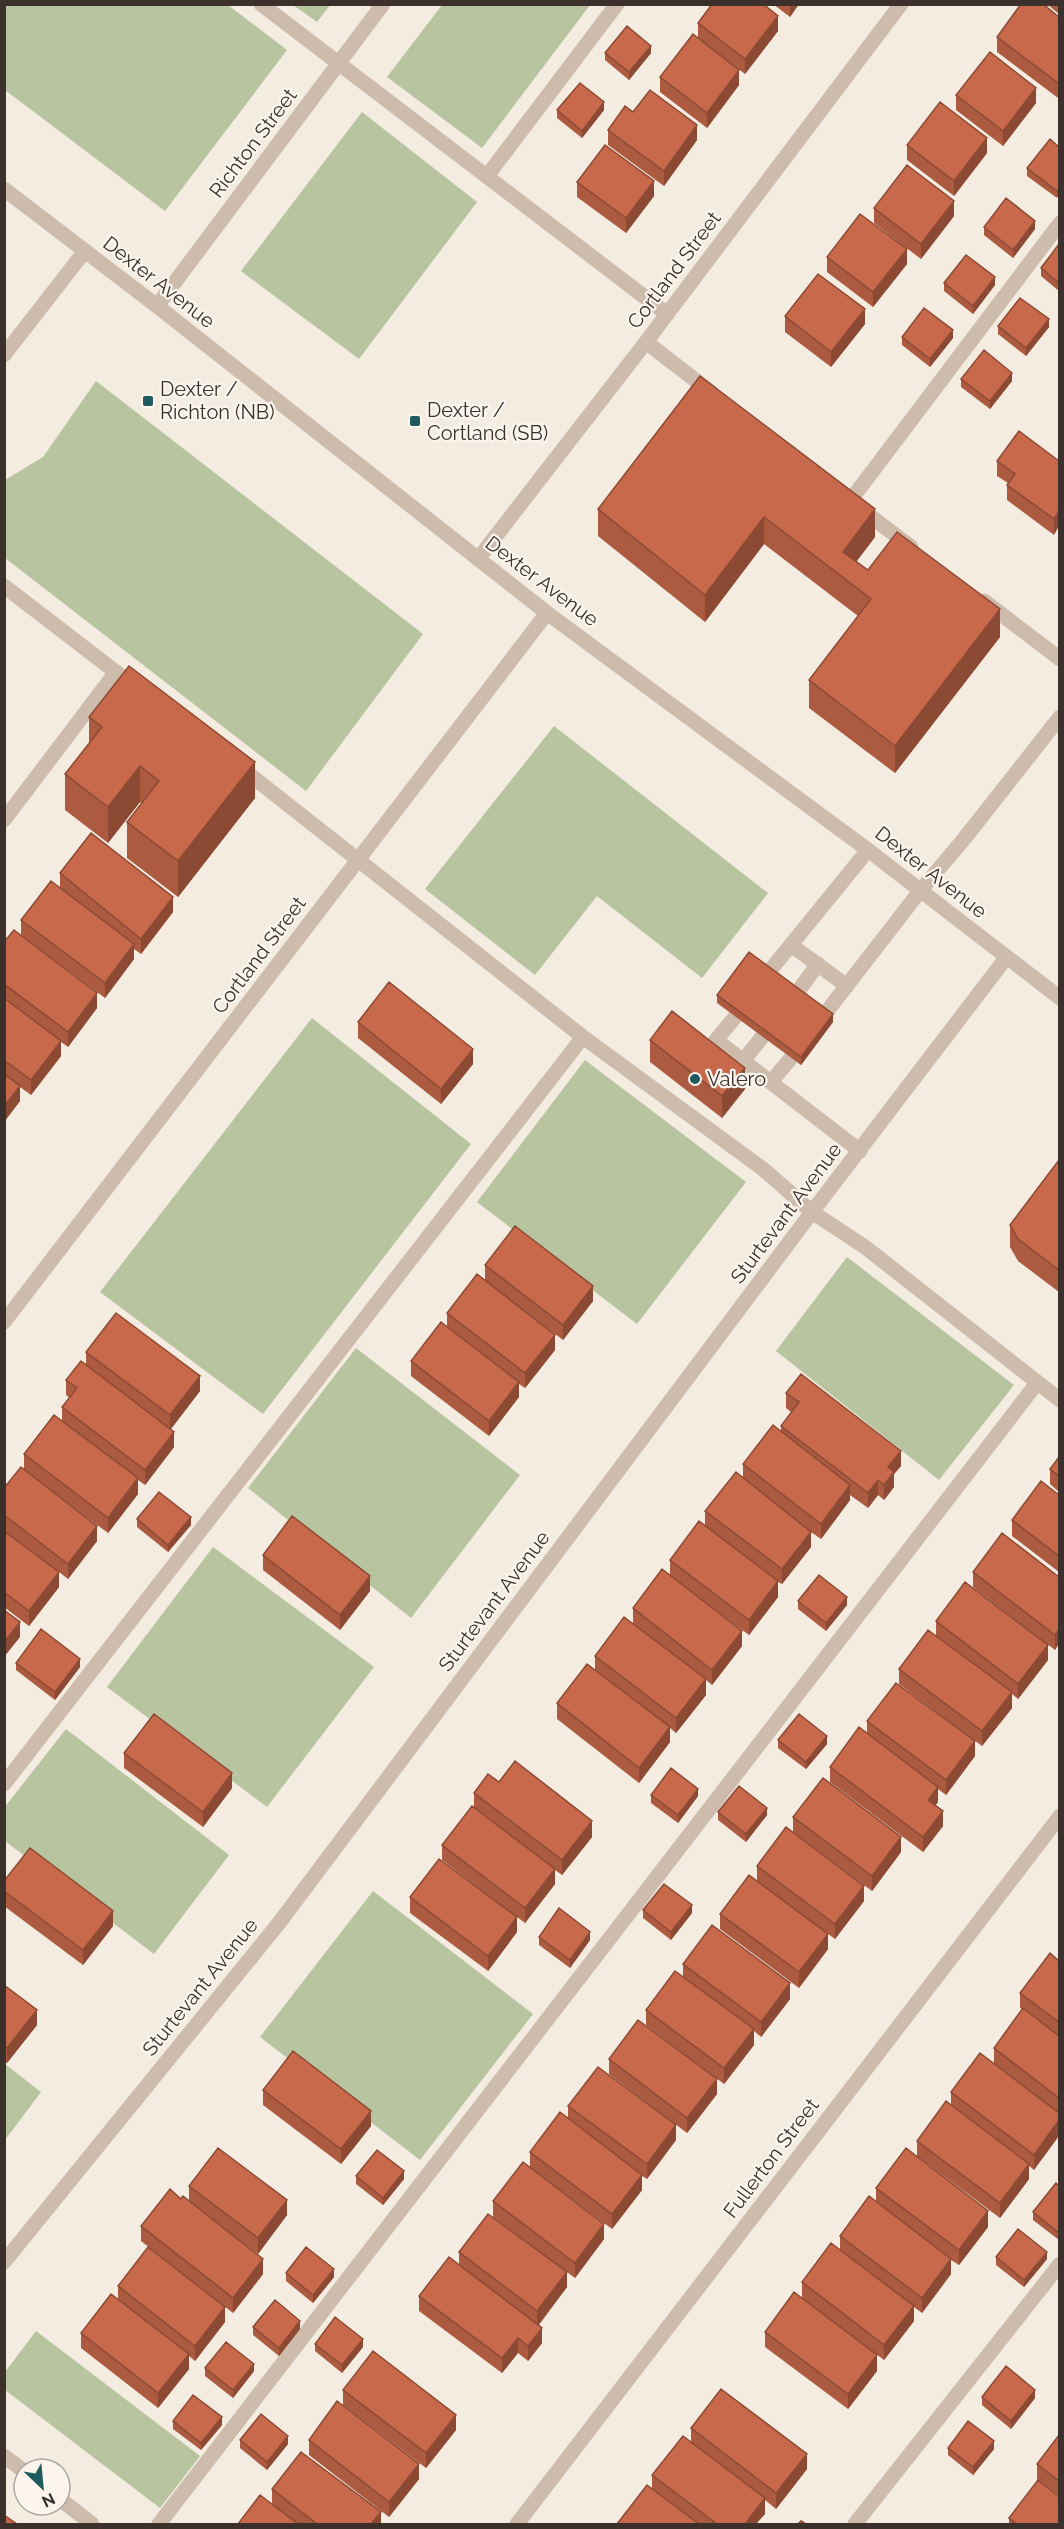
<svg xmlns="http://www.w3.org/2000/svg" width="1064" height="2529" font-family="Raleway,sans-serif">
	<style>
		.green { fill: #b8c4a0 }
		.lines { fill: none; stroke-linecap: round; stroke-linejoin: round }
		.service { stroke: #cdbbac; stroke-width: 15 }
		.minor { stroke: #cdbbac; stroke-width: 15 }
		.tertiary { stroke: #cdbbac; stroke-width: 15 }
		.wall { fill: #ac5a40 }
		.shaded-wall { fill: #8c4a34 }
		.building { fill: #c8694b; stroke: #8c4a34; stroke-width: 1.5 }
		.poi-dot { fill: #1f5a5e; stroke: #fbf5ee; stroke-width: 2 }
		.labels { text-anchor: middle; dominant-baseline: central; stroke-width: 4.5; stroke-linejoin: round; paint-order: stroke }
		.street-label { font-size: 20px; fill: #3b302b; stroke: #fbf5ee }
		.poi-label { font-size: 20px; fill: #3b302b; stroke: #fbf5ee; text-anchor: start }
	</style>
	<rect width="100%" height="100%" fill="#f4ebe1"/>
	<path class="green" d="M4,5H228L287,50L165,211L5,90Z
		M293,5H330L317,22Z
		M442,5H590L482,148L387,77Z
		M362,112L477,202L359,359L241,271Z
		M96,381L423,634L306,791L5,558V480L43,457Z
		M554,726L768,893L702,978L597,896L535,975L425,889Z
		M312,1018L471,1144L263,1414L100,1292Z
		M585,1060L746,1182L637,1324L477,1202Z
		M847,1257L1014,1385L939,1480L776,1351Z
		M356,1348L520,1475L411,1618L248,1488Z
		M213,1547L374,1667L267,1807L107,1687Z
		M66,1729L229,1855L154,1954L5,1841L4,1808Z
		M373,1891L533,2014L420,2160L260,2037Z
		M5,2064L41,2092L5,2140H4Z
		M36,2331L200,2456L160,2508L5,2390V2372Z"/>
	<g class="lines">
		<path class="service" d="M261,4L667,314
			M487,176L617,4
			M646,342L712,393
			M850,501L1060,223
			M861,509L911,547
			M4,586L138,689
			M984,601L1060,659
			M240,767L583,1037L763,1169L812,1212L865,1247L1060,1400
			M4,820L116,672
			M791,945L847,986
			M768,973L868,850
			M796,994L818,964
			M824,1015L920,891
			M736,1016L716,1040L860,1151
			M743,1061L763,1036
			M771,1082L791,1058
			M4,1784L583,1037
			M159,2524L1037,1383
			M855,2524L1060,2264"/>
		<path class="minor" d="M157,306L383,4
			M4,355L85,251
			M478,559L646,342L901,4
			M920,891L964,839L1060,717
			M4,1322L547,613
			M4,2262L279,1923L812,1212L1006,958
			M4,2456L24,2471
			M60,2499L92,2524
			M517,2524L1060,1816"/>
		<path class="tertiary" d="M4,189L157,306L547,613L868,850L1060,998"/>
	</g>
	<path class="wall" d="M773,4H799L790,17Z
		M1047,4H1059V14Z
		M1059,17L1058,98L997,52V37Z
		M698,23L778,31L745,74L727,60L739,85L707,128L660,92V77L698,38Z
		M605,53H651L629,80L605,60Z
		M956,95L1036,103L1003,146L956,110Z
		M557,110H604L582,138L557,118Z
		M633,112L697,140L664,186L608,145V130Z
		M907,145L987,153L954,196L907,160Z
		M1059,147L1057,198L1027,176V168Z
		M577,182L654,196L626,233L577,197Z
		M874,208L954,216L921,259L874,223Z
		M984,227L1035,229L1013,258L984,235Z
		M1059,244V291L1041,276V268Z
		M827,257L907,264L873,307L827,272Z
		M944,283L995,285L973,314L944,291Z
		M785,316L865,324L831,367L785,332Z
		M998,326L1049,327L1026,356L998,334Z
		M902,337L953,338L930,367L902,345Z
		M700,376L875,537L856,562L868,570L1000,637L895,773L809,708V680L858,616L764,544L705,622L598,536V509Z
		M961,379L1012,381L990,409L961,387Z
		M997,461H1059L1054,535L1007,500V485L1008,483L997,476Z
		M89,717L255,798L178,897L127,858V822L142,804L140,802L108,843L65,810V774L89,743Z
		M60,873L173,912L141,954L134,949V959L105,998L21,935V920L60,888Z
		M4,942L97,1008L68,1047L61,1042V1056L31,1095L20,1087V1101L4,1122Z
		M717,995L833,1022L801,1065L717,1003Z
		M358,1022L473,1064L441,1104L358,1038Z
		M650,1040L745,1089L722,1118L650,1062Z
		M1059,1160V1292L1018,1261L1010,1247V1225Z
		M485,1265L593,1301L563,1340L485,1281Z
		M447,1313L555,1350L525,1388L519,1384V1397L489,1436L411,1376V1361L447,1327Z
		M86,1352L200,1391L171,1429L174,1447L145,1485L138,1480V1494L108,1533L24,1470V1454L62,1421V1407L70,1398L66,1395V1380L86,1365Z
		M786,1393L901,1466L894,1474V1487L884,1500L878,1495L868,1508L850,1495V1500L821,1539L811,1532V1547L782,1584L778,1582V1597L749,1635L706,1603L742,1646L712,1685L706,1680V1695L676,1733L670,1728V1742L639,1783L557,1719V1703L595,1670V1656L633,1623V1608L670,1575V1560L705,1526V1511L743,1478V1464L781,1431V1426L791,1412L786,1408Z
		M1059,1457V1492L1050,1484V1469Z
		M4,1488L97,1541L68,1579L59,1572V1587L29,1626L4,1607Z
		M1059,1495V1572L1012,1536V1520Z
		M137,1519L191,1525L168,1552L137,1527Z
		M263,1555L370,1591L340,1630L263,1570Z
		M973,1572L1059,1577L1055,1650L973,1587Z
		M798,1601L847,1605L826,1631L798,1609Z
		M936,1621L1048,1660L1018,1699L1012,1694V1708L982,1746L899,1684V1669L936,1635Z
		M16,1663L80,1667L55,1700L16,1670Z
		M867,1721L975,1756L946,1795L938,1789V1802L935,1805L943,1826L923,1852L830,1782V1767L867,1733Z
		M778,1740L827,1744L806,1769L778,1748Z
		M124,1753L232,1788L203,1827L124,1768Z
		M499,1782L592,1837L562,1875L555,1870V1884L525,1923L442,1860V1845L474,1807V1793Z
		M651,1795L698,1796L678,1823L651,1803Z
		M718,1812L767,1815L746,1842L718,1820Z
		M793,1817L901,1852L872,1891L793,1832Z
		M757,1866L864,1901L835,1939L802,1915L828,1949L799,1988L720,1929V1914L757,1881Z
		M4,1881L113,1926L83,1965L4,1906Z
		M410,1897L517,1932L488,1971L410,1913Z
		M643,1910L692,1913L671,1940L643,1918Z
		M539,1937L590,1940L570,1968L539,1945Z
		M1059,1942V2113L1034,2170L1029,2166V2179L1000,2218L917,2156V2141L951,2105V2092L994,2063V2048L1022,2009L1020,2008V1993L1058,1959V1944Z
		M683,1964L790,1999L761,2037L754,2031V2045L724,2084L646,2025V2010L683,1977Z
		M4,1985L37,2025L7,2063L4,2061Z
		M609,2059L717,2094L687,2133L609,2074Z
		M263,2090L371,2126L341,2164L263,2105Z
		M568,2106L676,2140L647,2179L642,2176V2190L612,2229L555,2186L604,2239L575,2278L493,2217V2201L530,2167V2152L568,2119Z
		M356,2176L404,2179L383,2205L356,2184Z
		M189,2186L287,2215L258,2254L225,2229L263,2274L233,2313L141,2241V2226L181,2199L189,2201Z
		M1059,2186V2240L1033,2220V2212Z
		M876,2188L988,2227L959,2265L951,2260V2274L922,2313L914,2307V2321L884,2360L802,2298V2282L840,2249V2236L876,2202Z
		M459,2252L567,2287L539,2325L542,2343L528,2361L518,2353L502,2373L419,2311V2296L459,2264Z
		M996,2257L1047,2259L1024,2287L996,2265Z
		M286,2273L334,2277L313,2303L286,2281Z
		M118,2286L225,2322L195,2361L189,2356V2369L158,2408L81,2348V2333L118,2299Z
		M253,2327L300,2329L279,2356L253,2335Z
		M765,2332L877,2371L848,2409L765,2347Z
		M315,2344L363,2347L342,2373L315,2351Z
		M205,2368L254,2371L233,2398L205,2376Z
		M343,2390L456,2430L426,2468L343,2405Z
		M982,2397L1035,2398L1011,2429L982,2405Z
		M173,2421L222,2425L201,2450L173,2429Z
		M691,2428L807,2469L776,2509L765,2500V2514L756,2524H617L652,2489V2475L691,2442Z
		M1059,2435V2496L1037,2479V2464Z
		M240,2440L288,2444L267,2470L240,2448Z
		M309,2440L419,2479L389,2517L309,2455Z
		M948,2448L994,2449L973,2475L948,2455Z
		M272,2489L381,2524H238L272,2504Z
		M1009,2518L1059,2524H1009Z"/>
	<path class="shaded-wall" d="M790,4H799L790,17Z
		M778,16V31L745,74V59Z
		M651,46V53L629,80V72Z
		M739,70V85L707,128V113Z
		M1059,80V96L1058,98V83Z
		M1036,88V103L1003,146V131Z
		M604,102V110L582,138V131Z
		M697,125V140L664,186V171Z
		M987,138V153L954,196V181Z
		M654,181V196L626,233V218Z
		M1059,187V194L1057,198V191Z
		M954,201V216L921,259V244Z
		M1035,221V229L1013,258V250Z
		M907,249V264L873,307V292Z
		M995,277V285L973,314V306Z
		M865,309V324L831,367V352Z
		M1049,319V327L1026,356V348Z
		M953,330V338L930,367V359Z
		M1012,373V381L990,409V401Z
		M875,509V537L844,578L843,552Z
		M1059,511V526L1054,535V519Z
		M764,517V544L705,622V595Z
		M1000,609V637L895,773V746Z
		M255,762V798L178,897V861Z
		M140,766V802L108,843V807Z
		M173,897V912L141,954V939Z
		M134,944V959L105,998V983Z
		M97,993V1008L68,1047V1032Z
		M833,1014V1022L801,1065V1057Z
		M61,1041V1056L31,1095V1080Z
		M473,1049V1064L441,1104V1089Z
		M745,1068V1089L722,1118V1096Z
		M20,1086V1101L4,1122V1106Z
		M593,1286V1301L563,1340V1325Z
		M555,1335V1350L525,1388V1373Z
		M200,1376V1391L170,1430V1415Z
		M519,1382V1397L489,1436V1421Z
		M174,1432V1447L145,1485V1470Z
		M901,1451V1466L894,1474V1487L884,1500V1485L888,1467Z
		M138,1478V1494L108,1533V1518Z
		M878,1480V1495L868,1508V1493Z
		M850,1485V1500L821,1539V1524Z
		M191,1517V1525L168,1552V1545Z
		M97,1526V1541L68,1579V1564Z
		M811,1532V1547L782,1584V1569Z
		M59,1572V1587L29,1626V1611Z
		M370,1576V1591L340,1630V1615Z
		M778,1581V1597L749,1635V1620Z
		M847,1597V1605L826,1631V1623Z
		M20,1622V1637L4,1657V1642Z
		M1059,1629V1644L1055,1650V1635Z
		M742,1631V1646L712,1685V1670Z
		M1048,1645V1660L1018,1699V1684Z
		M80,1659V1667L55,1700V1692Z
		M706,1679V1695L676,1733V1718Z
		M1012,1692V1708L982,1746V1731Z
		M670,1727V1742L639,1783V1768Z
		M827,1736V1744L806,1769V1762Z
		M975,1741V1756L946,1795V1780Z
		M232,1773V1788L203,1827V1812Z
		M938,1787V1802L928,1815V1800Z
		M698,1789V1796L678,1823V1815Z
		M767,1808V1815L746,1842V1834Z
		M943,1811V1826L923,1852V1837Z
		M592,1821V1837L562,1875V1860Z
		M901,1837V1852L872,1891V1876Z
		M555,1869V1884L525,1923V1908Z
		M864,1886V1901L835,1939V1924Z
		M692,1905V1913L671,1940V1932Z
		M113,1911V1926L83,1965V1950Z
		M517,1917V1932L488,1971V1956Z
		M590,1932V1940L570,1968V1960Z
		M828,1934V1949L799,1988V1972Z
		M790,1983V1999L761,2037V2022Z
		M37,2010V2025L7,2063V2048Z
		M754,2029V2045L724,2084V2068Z
		M717,2079V2094L687,2133V2118Z
		M371,2111V2126L341,2164V2149Z
		M1059,2120V2136L1034,2170V2155Z
		M676,2125V2140L647,2179V2164Z
		M1029,2164V2179L1000,2218V2203Z
		M404,2171V2179L383,2205V2198Z
		M642,2175V2190L612,2229V2214Z
		M287,2200V2215L258,2254V2238Z
		M988,2211V2227L959,2265V2250Z
		M604,2224V2239L575,2278V2263Z
		M1047,2252V2259L1024,2287V2280Z
		M263,2259V2274L233,2313V2298Z
		M951,2259V2274L922,2313V2298Z
		M334,2269V2277L313,2303V2295Z
		M567,2272V2287L537,2326V2311Z
		M914,2306V2321L884,2360V2345Z
		M225,2307V2322L195,2361V2346Z
		M300,2321V2329L279,2356V2348Z
		M542,2328V2343L528,2361V2346Z
		M518,2338V2353L502,2373V2358Z
		M363,2339V2347L342,2373V2365Z
		M189,2354V2369L158,2408V2393Z
		M877,2355V2371L848,2409V2394Z
		M254,2364V2371L233,2398V2390Z
		M1035,2390V2398L1011,2429V2421Z
		M456,2415V2430L426,2468V2453Z
		M222,2417V2425L201,2450V2443Z
		M288,2436V2444L267,2470V2462Z
		M994,2441V2449L973,2475V2467Z
		M807,2454V2469L776,2509V2493Z
		M419,2464V2479L389,2517V2502Z
		M765,2498V2514L756,2524H745Z
		M381,2512V2524H371Z"/>
	<path class="building" d="M712,4H763L778,16L745,59L698,23Z
		M1021,4H1043L1059,17V80L1058,83L997,37Z
		M627,26L651,46L629,72L605,53Z
		M693,34L739,70L707,113L660,77Z
		M990,52L1036,88L1003,131L956,95Z
		M580,83L604,102L582,131L557,110Z
		M650,90L697,125L664,171L608,130L625,106L633,112Z
		M940,102L987,138L954,181L907,145Z
		M1050,139L1059,147V187L1057,191L1027,168Z
		M605,145L654,181L626,218L577,182Z
		M907,165L954,201L921,244L874,208Z
		M1006,198L1035,221L1013,250L984,227Z
		M860,214L907,249L873,292L827,257Z
		M1059,244V283L1041,268Z
		M966,255L995,277L973,306L944,283Z
		M818,274L865,309L831,352L785,316Z
		M1020,298L1049,319L1026,348L998,326Z
		M924,308L953,330L930,359L902,337Z
		M984,350L1012,373L990,401L961,379Z
		M700,376L875,509L843,552L868,570L897,532L1000,609L895,746L809,680L871,599L764,517L705,595L598,509Z
		M1019,431L1059,461V511L1054,519L1007,485L1015,474L997,461Z
		M129,666L255,762L178,861L127,822L159,781L140,766L108,807L65,774L102,727L89,717Z
		M91,833L173,897L141,939L60,873Z
		M51,881L134,944L105,983L21,920Z
		M14,930L97,993L68,1032L4,984V942Z
		M749,952L833,1014L801,1057L717,995Z
		M389,982L473,1049L441,1089L358,1022Z
		M4,998L61,1041L31,1080L4,1060Z
		M672,1011L745,1068L722,1096L650,1040Z
		M4,1074L20,1086L4,1106Z
		M1059,1160V1270L1018,1239L1010,1225Z
		M515,1226L593,1286L563,1325L485,1265Z
		M477,1274L555,1335L525,1373L447,1313Z
		M116,1313L200,1376L170,1415L86,1352Z
		M441,1322L519,1382L489,1421L411,1361Z
		M81,1361L174,1432L145,1470L62,1407L77,1388L66,1380Z
		M801,1374L901,1451L888,1467L894,1472L884,1485L878,1480L868,1493L781,1426L799,1402L786,1393Z
		M54,1415L138,1478L108,1518L24,1454Z
		M773,1425L850,1485L821,1524L743,1464Z
		M1059,1457V1476L1050,1469Z
		M21,1467L97,1526L68,1564L4,1515V1488Z
		M736,1472L811,1532L782,1569L705,1511Z
		M1041,1481L1059,1495V1556L1012,1520Z
		M159,1492L191,1517L168,1545L137,1519Z
		M292,1516L370,1576L340,1615L263,1555Z
		M699,1521L778,1581L749,1620L670,1560Z
		M4,1531L59,1572L29,1611L4,1592Z
		M1002,1533L1059,1577V1629L1055,1635L973,1572Z
		M662,1569L742,1631L712,1670L633,1608Z
		M819,1575L847,1597L826,1623L798,1601Z
		M965,1582L1048,1645L1018,1684L936,1621Z
		M4,1610L20,1622L4,1642Z
		M624,1617L706,1679L676,1718L595,1656Z
		M41,1629L80,1659L55,1692L16,1663Z
		M928,1630L1012,1692L982,1731L899,1669Z
		M587,1664L670,1727L639,1768L557,1703Z
		M896,1683L975,1741L946,1780L867,1721Z
		M154,1714L232,1773L203,1812L124,1753Z
		M799,1714L827,1736L806,1762L778,1740Z
		M859,1727L938,1787L928,1800L943,1811L923,1837L830,1767Z
		M515,1761L592,1821L562,1860L474,1793L488,1774L499,1782Z
		M671,1768L698,1789L678,1815L651,1795Z
		M823,1778L901,1837L872,1876L793,1817Z
		M739,1786L767,1808L746,1834L718,1812Z
		M472,1806L555,1869L525,1908L442,1845Z
		M786,1827L864,1886L835,1924L757,1866Z
		M30,1848L113,1911L83,1950L4,1891V1881Z
		M439,1859L517,1917L488,1956L410,1897Z
		M749,1875L828,1934L799,1972L720,1914Z
		M664,1884L692,1905L671,1932L643,1910Z
		M559,1908L590,1932L570,1960L539,1937Z
		M712,1925L790,1983L761,2022L683,1964Z
		M1050,1953L1059,1961V2022L1020,1993Z
		M675,1971L754,2029L724,2068L646,2010Z
		M4,1985L37,2010L7,2048L4,2046Z
		M1023,2008L1059,2036V2098L994,2048Z
		M638,2020L717,2079L687,2118L609,2059Z
		M293,2051L371,2111L341,2149L263,2090Z
		M980,2053L1059,2113V2120L1034,2155L951,2092Z
		M598,2067L676,2125L647,2164L568,2106Z
		M946,2101L1029,2164L1000,2203L917,2141Z
		M560,2112L642,2175L612,2214L530,2152Z
		M218,2148L287,2200L258,2238L189,2186Z
		M906,2148L988,2211L959,2250L876,2188Z
		M377,2150L404,2171L383,2198L356,2176Z
		M523,2162L604,2224L575,2263L493,2201Z
		M1056,2183L1059,2186V2233L1033,2212Z
		M170,2189L181,2199L183,2196L263,2259L233,2298L141,2226Z
		M869,2196L951,2259L922,2298L840,2236Z
		M488,2214L567,2272L537,2311L459,2252Z
		M1018,2229L1047,2252L1024,2280L996,2257Z
		M831,2243L914,2306L884,2345L802,2282Z
		M148,2247L225,2307L195,2346L118,2286Z
		M306,2247L334,2269L313,2295L286,2273Z
		M449,2257L542,2328L528,2346L518,2338L502,2358L419,2296Z
		M794,2292L877,2355L848,2394L765,2332Z
		M111,2294L189,2354L158,2393L81,2333Z
		M275,2300L300,2321L279,2348L253,2327Z
		M335,2317L363,2339L342,2365L315,2344Z
		M226,2342L254,2364L233,2390L205,2368Z
		M373,2351L456,2415L426,2453L343,2390Z
		M1006,2366L1035,2390L1011,2421L982,2397Z
		M721,2389L807,2454L776,2493L691,2428Z
		M193,2395L222,2417L201,2443L173,2421Z
		M337,2401L419,2464L389,2502L309,2440Z
		M261,2414L288,2436L267,2462L240,2440Z
		M968,2421L994,2441L973,2467L948,2448Z
		M1059,2435V2481L1037,2464Z
		M683,2436L765,2498L745,2524H717L652,2475Z
		M301,2452L381,2512L371,2524H317L272,2489Z
		M1038,2480L1059,2497V2524H1017L1009,2518Z
		M647,2485L699,2524H617Z
		M260,2495L298,2524H238Z
		M4,2515L17,2524H4Z
		M801,2521L806,2524H798Z"/>
	<g class="poi-dot">
		<rect x="142" y="395" width="12" height="12" rx="3"/>
		<rect x="409" y="415" width="12" height="12" rx="3"/>
		<circle cx="695" cy="1079" r="6"/>
	</g>
	<g class="labels">
		<g class="street-label">
			<text transform="translate(253 143) rotate(-53)">Richton Street</text>
			<text transform="translate(674 270) rotate(-53)">Cortland Street</text>
			<text transform="translate(159 282) rotate(38)">Dexter Avenue</text>
			<text transform="translate(542 581) rotate(37)">Dexter Avenue</text>
			<text transform="translate(931 872) rotate(38)">Dexter Avenue</text>
			<text transform="translate(259 955) rotate(-53)">Cortland Street</text>
			<text transform="translate(786 1213) rotate(-53)">Sturtevant Avenue</text>
			<text transform="translate(494 1601) rotate(-53)">Sturtevant Avenue</text>
			<text transform="translate(200 1987) rotate(-51)">Sturtevant Avenue</text>
			<text transform="translate(771 2158) rotate(-53)">Fullerton Street</text>
		</g>
		<g class="poi-label">
			<text x="160" y="389">Dexter /<tspan x="160" dy="23">Richton (NB)</tspan></text>
			<text x="427" y="410">Dexter /<tspan x="427" dy="23">Cortland (SB)</tspan></text>
			<text x="707" y="1079">Valero</text>
		</g>
	</g>
	<rect width="1064" height="2529" fill="none" stroke="#3b302b" stroke-width="12"/>
	<g transform="translate(42 2487) rotate(154)"><circle r="28" fill="#fbf5ee" stroke="#aea6a0" stroke-width="1.5"/>
	<path d="M0-4.5L10 22L0 15L-10 22Z" fill="#1f5a5e"/>
	<text y="-9" font-size="16" font-weight="bold" text-anchor="middle" fill="#3b302b">N</text>
	</g>
</svg>
